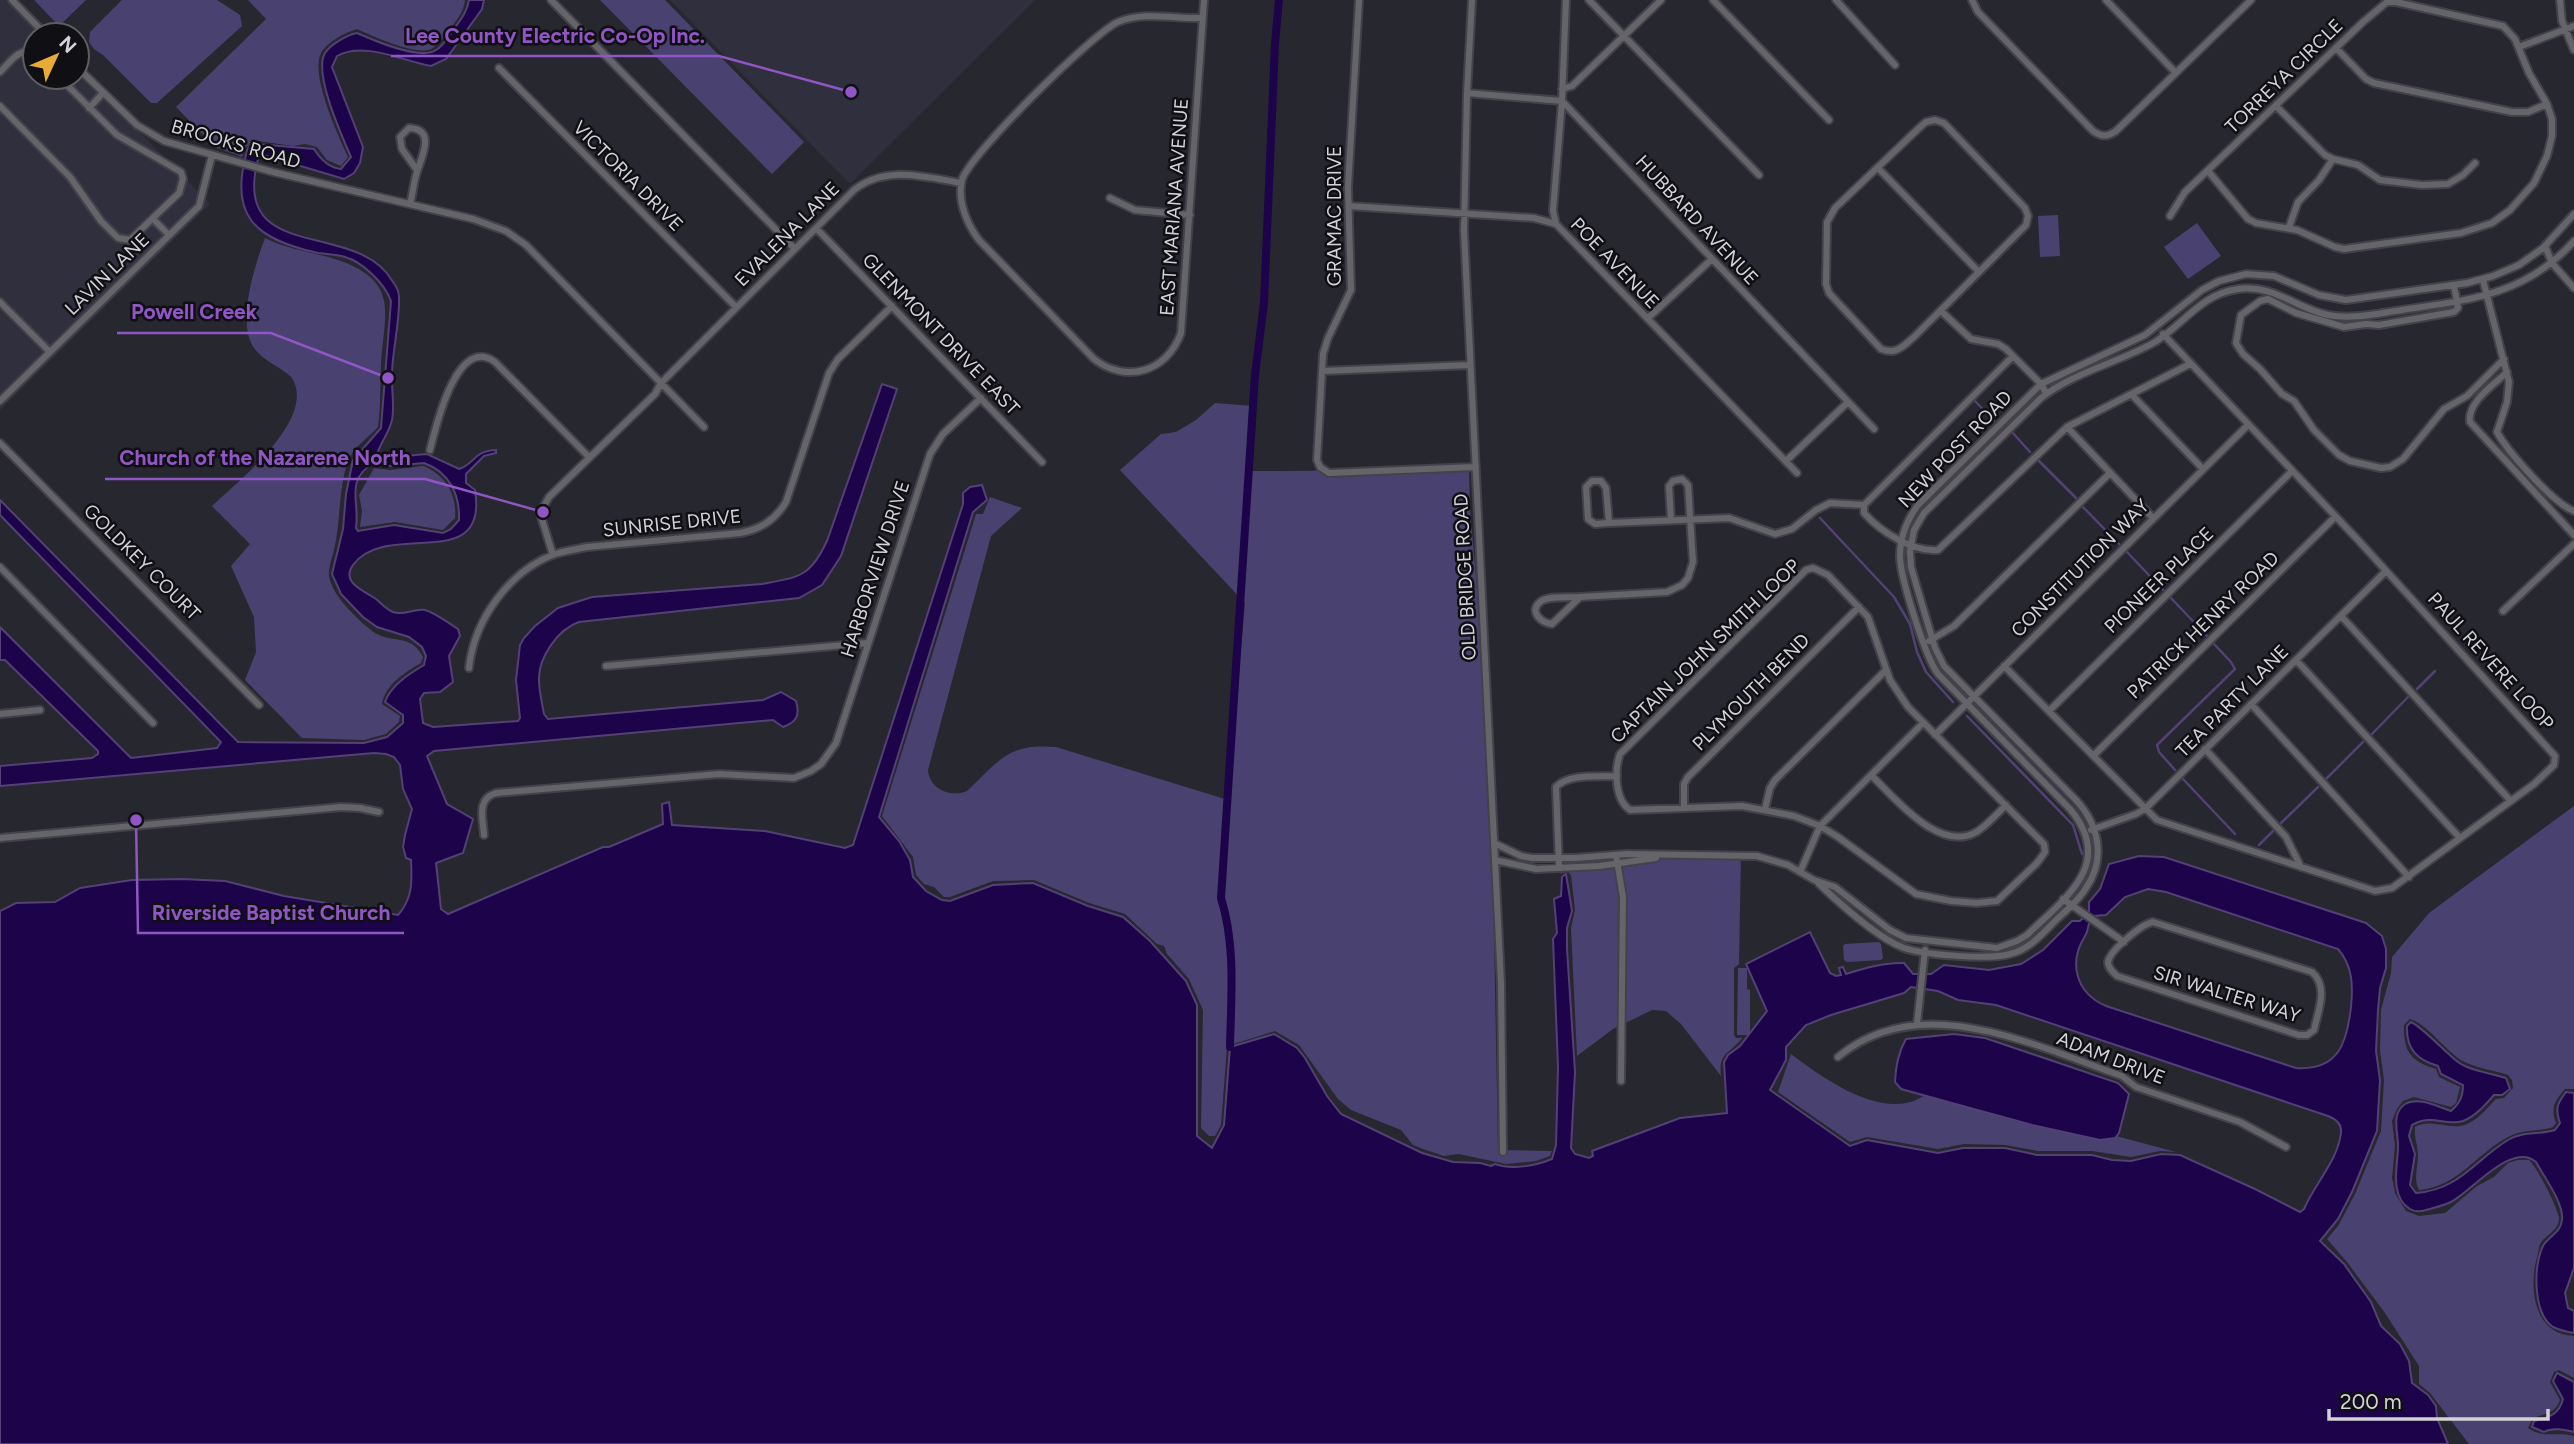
<svg xmlns="http://www.w3.org/2000/svg" width="2574" height="1444" font-family="Figtree,sans-serif">
	<style>
		.built { fill: #302f3d }
		.green { fill: #494271 }
		.water { fill: #1c034a; stroke: #534175; stroke-width: 2; fill-rule: evenodd }
		.lines { fill: none; stroke-linecap: round; stroke-linejoin: round }
		.stream { stroke: #534175; stroke-width: 2.5 }
		.canal { stroke: #1c034a; stroke-width: 8 }
		.minor-casing { stroke: #43424a; stroke-width: 10 }
		.minor { stroke: #656469; stroke-width: 6 }
		.labels { text-anchor: middle; dominant-baseline: central; stroke-width: 5; stroke-linejoin: round; paint-order: stroke }
		.street-label { font-size: 19px; fill: #d3d2d8; stroke: #101014 }
		.leader { fill: none; stroke: #9156c5; stroke-width: 2.5 }
		.callout-dot { fill: #9156c5; stroke: #101014; stroke-width: 2.5 }
		.callout-label { font-size: 21px; text-anchor: middle; font-weight: bold; fill: #9156c5; stroke: #101014; stroke-width: 5; stroke-linejoin: round; paint-order: stroke }
	</style>
	<rect width="100%" height="100%" fill="#27272f"/>
	<path class="built" d="M0,0H11L45,35H35V77H77V68L210,204L0,410Z
		M670,0H1035L850,184Z"/>
	<path class="green" d="M34,0H86L59,26Z
		M122,0H217L240,15L242,26L157,103H151L103,55L94,49L89,42L90,32Z
		M248,0H465C464,11 457,20 450,29C445,35 439,45 431,49C416,56 373,36 357,29C346,32 327,42 321,53C310,75 338,135 348,157L341,166L327,160L317,147L305,144L293,146L258,141L246,147L242,157L215,147L176,107L266,19Z
		M600,0H665L804,142L772,174Z
		M2058,215L2060,256L2040,257L2038,216Z
		M2197,223L2221,256L2188,279L2164,247Z
		M265,238C291,251 315,252 341,261C400,283 384,314 381,363C380,384 381,405 378,427C369,437 355,446 349,459C338,486 341,522 334,550C332,558 328,569 329,576C332,596 357,619 372,631C391,645 410,632 423,657L421,663C405,672 385,685 382,704L400,716L399,722L386,734L364,740L302,738L245,680L256,652L254,617L231,566L250,544L212,506C239,480 317,419 292,378C281,367 263,361 254,348C236,322 255,265 265,238Z
		M1215,403L1253,406L1251,471L1469,470L1470,511L1492,747L1498,861L1494,932L1498,1150L1552,1151L1550,1156L1536,1161L1506,1164L1459,1154L1444,1156L1423,1149L1413,1145L1401,1130L1351,1110L1338,1099L1299,1045L1275,1031L1227,1046L1221,1125L1215,1136H1209L1201,1128L1203,1010L1189,979L1167,954L1164,946L1157,944L1125,914L1089,903L1034,880L993,881L950,897H944L934,887L924,884L916,875L913,857L882,816L976,514H983L990,497L1022,508L991,536L928,770C929,789 951,798 967,791C1000,760 1008,743 1056,747L1228,800L1245,603L1120,470L1161,434L1176,432L1196,420Z
		M423,466C446,475 457,495 455,518L443,530L395,522L360,527L362,511L359,495L374,468L390,470Z
		M2574,806V1089H2565C2555,1101 2550,1107 2556,1123L2553,1127C2538,1132 2524,1129 2510,1136C2477,1152 2460,1186 2419,1190C2413,1178 2418,1168 2418,1156C2418,1146 2414,1138 2415,1127C2430,1119 2444,1128 2460,1126C2475,1124 2486,1109 2496,1099L2504,1098L2513,1088L2512,1080L2508,1075C2494,1070 2474,1068 2461,1060C2445,1050 2426,1023 2410,1019L2404,1025C2403,1051 2411,1062 2436,1069L2439,1077L2460,1087L2456,1103L2451,1107L2414,1097L2403,1101L2397,1109L2392,1121L2395,1146L2392,1178L2395,1193L2406,1211L2419,1216L2445,1213L2477,1186L2494,1177L2508,1163L2518,1160H2529C2537,1167 2558,1208 2559,1218C2559,1231 2545,1235 2540,1244C2538,1249 2538,1256 2536,1261C2529,1291 2535,1335 2574,1336V1378L2559,1370L2554,1372L2550,1382L2560,1400C2556,1413 2545,1414 2533,1418L2528,1428C2543,1439 2556,1431 2574,1436V1444H2469L2430,1393L2419,1384V1366L2385,1313L2347,1262L2327,1239L2338,1226L2355,1194L2381,1131L2384,1080L2380,1050L2381,1010L2391,973L2392,957L2429,913Z
		M1741,852L1739,964L1734,968V1035L1736,1038H1742C1730,1054 1718,1052 1721,1076L1681,1024L1666,1011L1652,1010L1613,1029L1577,1056L1571,928L1575,910L1571,875L1567,871L1561,874L1560,859Z
		M1879,942L1881,944L1883,958L1881,960L1847,962L1844,960L1843,946L1845,944Z
		M1738,968H1747V989L1750,990V1032L1748,1035H1737Z
		M1791,1054C1824,1079 1885,1123 1925,1095L2032,1125L2100,1140L2116,1136L2176,1152L2160,1151L2131,1157L2092,1151H2038L2005,1145L1964,1144L1938,1149L1867,1137L1850,1142L1778,1092Z"/>
	<path class="water" d="M469,0H484L482,9L446,59L431,66C403,61 364,41 337,56L332,67L363,147L360,163L354,173L344,179L264,155L258,159C230,266 357,218 393,282C396,286 399,292 399,297C400,321 393,347 392,372C391,387 395,405 392,420C389,433 381,442 377,454L382,458L427,454L459,469C475,464 473,451 496,450V453L484,456L466,474V483L475,490C489,576 385,519 353,565C340,583 365,591 376,599C381,603 386,609 393,612C404,616 414,608 425,610C436,613 448,623 458,629L460,636L449,656L453,682L440,692L424,693L420,699L423,723L433,727L518,721L520,718L516,680L520,645L524,638L535,626L558,608L592,597L762,584C800,577 810,577 827,541L882,384L897,389L841,556L822,585L799,598L579,622C558,629 538,658 539,680C539,691 542,703 544,714L548,719L763,700L781,692L796,701C800,715 797,722 783,727L773,720L434,751L427,756L447,804L473,819L463,853L436,863L441,909L448,914L603,847H609L663,824L662,804L669,802L672,825L765,831L845,848L853,845L963,504V493L970,487L982,485L987,500L973,512L879,817L899,841L910,860L913,877L926,891L942,900L950,901L993,885L1033,883L1088,906L1123,917L1150,941L1186,981L1197,1005V1136L1212,1148L1224,1125L1230,1047L1274,1034L1297,1048L1305,1058L1327,1096L1341,1114L1422,1153L1453,1162L1480,1163L1491,1166L1495,1164C1512,1170 1535,1166 1552,1159L1556,1145L1558,1067L1553,939L1557,933L1554,899L1561,896L1562,877L1566,874L1572,911L1567,928V949L1575,1072L1571,1148L1575,1154L1589,1158L1593,1156L1592,1151L1680,1118L1727,1113L1724,1062L1728,1055L1740,1046L1767,1011L1746,964L1810,932L1830,973L1836,976L1841,975L1839,968L1843,967L1846,974C1864,968 1885,962 1904,963L1913,974H1931L1944,965L1989,970L2021,964L2043,950L2072,921H2080L2089,912V902L2100,889L2109,864L2139,856L2164,857L2366,923L2382,936L2386,949V968L2380,988L2378,1010L2376,1051L2380,1080L2377,1131L2352,1192L2338,1219L2320,1241L2344,1264L2371,1302L2381,1326L2400,1344L2409,1361L2412,1383L2428,1395L2436,1406L2437,1418L2448,1444H0V911L16,903L55,902L80,888L132,880L182,879L225,881L284,896L398,915C413,898 412,881 411,860L406,858L403,847L405,835L412,809L403,789L400,765L394,757L386,754L374,753L0,786V766L92,758L98,754V751L5,660H0V627L131,758L217,748L221,742L0,515V500L238,742L364,743L387,737L403,723V715L385,702C391,685 409,674 424,665L426,656L422,647L409,637L377,627L363,617L341,594L332,574L343,529L346,494L353,460L381,428L391,301C385,284 363,262 345,257C337,254 327,254 318,253C255,239 227,216 248,148L257,144L314,149C321,160 329,168 341,169L351,157C342,136 313,73 325,53C331,44 347,35 357,33C373,40 420,61 436,50C443,46 449,36 454,29C461,19 467,12 469,0ZM424,463C449,472 460,494 459,520L451,529L443,533L394,525L358,531L356,528C360,502 345,481 372,464L390,466ZM2148,889L2166,892L2338,949C2353,966 2353,986 2351,1007C2347,1042 2339,1071 2296,1068L2106,1006C2076,993 2068,963 2085,936C2090,928 2085,927 2094,916L2106,915L2125,897ZM1911,987L1938,991L1958,1000L1996,1005L2328,1116C2336,1119 2342,1124 2341,1133C2338,1160 2314,1185 2304,1209L2300,1212L2255,1189L2180,1155L2161,1154L2131,1161L2112,1160L2092,1155H2037L2005,1148H1963L1938,1153L1867,1140L1850,1146L1770,1090L1786,1060V1047L1806,1025L1831,1015L1904,993Z
		M2411,1022C2421,1026 2446,1053 2458,1062C2470,1071 2491,1073 2506,1078L2510,1089L2502,1095H2494C2485,1105 2476,1116 2463,1121C2446,1127 2432,1113 2412,1125L2409,1136L2415,1154L2410,1185L2416,1193C2459,1190 2475,1160 2508,1140C2523,1131 2539,1135 2555,1130L2560,1123C2555,1108 2557,1104 2566,1092L2574,1093V1268L2565,1293L2568,1308L2574,1311V1333C2568,1332 2559,1330 2553,1327C2533,1314 2533,1265 2543,1246C2548,1236 2561,1233 2562,1220C2564,1203 2544,1177 2536,1162C2512,1141 2472,1191 2451,1202C2445,1205 2437,1207 2430,1209C2423,1211 2417,1213 2410,1209C2390,1197 2397,1168 2398,1149C2399,1134 2390,1114 2405,1104C2418,1096 2438,1107 2451,1111C2460,1103 2463,1096 2463,1085L2441,1074L2438,1066C2417,1060 2406,1049 2407,1026Z
		M1954,1034L1985,1038L2118,1083L2129,1094L2119,1133L2115,1138L2100,1140L2032,1125L1901,1089L1895,1082C1896,1066 1898,1053 1906,1039Z
		M2557,1373L2574,1382V1432C2565,1430 2553,1427 2544,1432L2532,1427L2534,1421C2549,1417 2559,1415 2563,1399L2553,1381Z"/>
	<g class="lines">
		<path class="stream" d="M1975,401L1994,421
			M2012,432L2030,452
			M2039,461L2076,498
			M2083,507L2119,544
			M1820,518L1894,597L1910,624L1917,652L1926,672L1953,702
			M2127,552L2163,590
			M2171,598L2207,636
			M2417,689L2435,671
			M1967,716L2073,825L2082,854
			M2372,734L2408,697
			M2175,770L2159,752L2157,745L2235,669L2231,662L2214,644
			M2183,779L2235,834
			M2326,779L2363,742
			M2281,823L2318,787
			M2259,845L2273,831"/>
		<path class="canal" d="M1230,1047C1231,997 1236,946 1221,898L1255,375L1264,303L1275,43L1279,0"/>
		<defs>
			<path id="minor" d="M12,0L46,35
				M551,0L795,249
				M1359,0L1348,187L1351,290L1328,338L1323,354L1317,460L1320,467L1329,473L1475,467
				M1472,0L1467,93L1464,231L1501,983L1503,1152
				M1589,0L1759,175
				M1713,0L1829,120
				M1836,0L1895,65
				M1972,0L1978,12L2093,131C2102,137 2107,137 2116,131L2251,0
				M2106,0L2176,73
				M2560,0L2562,21L2574,50
				M1202,18C1176,19 1143,11 1118,22C1093,33 968,156 962,180C957,201 967,224 979,240L1094,359C1126,384 1167,372 1181,333L1204,0
				M2519,47L2574,26
				M2336,48L2366,79L2374,83L2512,112H2528L2547,104
				M77,67L137,125L164,141L273,172L473,219L506,231L526,245L704,427
				M499,68L736,307
				M0,72C10,62 20,46 35,53
				M1562,89L1572,86L1661,0
				M1467,93L1562,101L1874,429
				M0,106L70,177L101,221L118,238L130,240L179,193L183,179L181,172L117,135L59,77
				M2276,106L2325,155L2333,159L2358,165L2380,180L2422,185L2448,184L2463,175L2475,163
				M89,108L103,93
				M1935,120L1944,123L2025,208L2028,216L2026,225L1914,337C1902,347 1896,355 1881,349L1829,293L1826,284L1827,222L1835,208L1919,128L1926,122Z
				M1878,168L1979,272
				M1110,198L1135,210L1190,215
				M410,204C413,193 414,179 418,169C423,154 435,129 409,128L400,137L402,149L417,170
				M1349,206L1534,218L1556,224L1797,473
				M2170,216L2185,192L2363,22L2387,2H2396L2503,26L2515,39L2529,73L2547,104L2552,119V136L2547,156L2534,183L2510,210L2492,223L2461,233L2344,249L2335,247L2297,230L2256,223L2248,219L2208,171
				M153,219L169,235
				M1556,224L1553,211L1562,101L1566,0
				M2289,227L2298,202L2319,180L2333,159
				M816,228L1042,462
				M2545,246L2552,263L2574,288
				M2483,280L2509,382L2507,402L2497,432C2508,452 2554,504 2574,511
				M2454,285L2458,308L2454,312L2379,325L2366,324L2344,327L2296,313L2268,299L2260,301L2241,315L2236,343L2243,354L2260,369L2282,394L2294,401L2314,430L2339,455L2350,461L2381,468L2390,467L2403,459L2444,409L2467,396L2504,359
				M0,302L50,352
				M1941,311L1971,339L1998,344L2006,349L2041,384L2046,393
				M1648,318L1712,259
				M2013,356L1864,505V513C1881,532 1912,552 1938,550L2067,427L2190,364
				M1322,371L1470,365
				M2507,372C2494,385 2467,402 2470,422L2574,535
				M2132,395L2203,469
				M0,401L199,206L212,155
				M2067,427L2153,518
				M0,443L259,705
				M430,450C436,426 457,334 495,362L589,457
				M1786,461L1848,402
				M1592,481H1601L1606,488L1609,523L1595,524L1588,519L1586,487Z
				M1609,523L1729,518L1775,534L1792,529L1816,510L1830,503L1864,505
				M553,555L540,513L549,497L655,394L661,383L854,190C886,165 925,177 961,183
				M0,567L153,723
				M1813,568L1828,575L1868,617L1890,680L1908,707L2044,844L2045,852L2037,863L1997,901L1977,903L1951,901L1916,894L1838,837L1820,826L1794,816L1742,806L1630,810C1615,800 1614,771 1620,754L1806,570Z
				M1580,597L1667,592L1682,585L1688,578L1693,562L1688,485L1682,479L1673,481L1669,486L1671,520
				M1580,597L1552,624C1542,623 1528,612 1540,602C1548,595 1569,598 1580,597Z
				M2503,611L2574,544
				M2341,616L2510,800
				M1929,641L1954,626L2109,474
				M2296,660L2460,838
				M606,666L867,643
				M2004,666L2157,820L2375,891L2392,888L2534,784L2554,765L2555,756L2358,540L2163,334
				M469,668C474,620 509,571 555,554C565,551 576,549 587,547L740,533C761,529 775,520 786,502L829,373L838,359L892,306
				M2251,704L2409,877
				M2049,711L2292,471
				M0,714L40,710
				M1935,735L2248,425
				M2205,749L2286,837L2301,867
				M2093,756L2335,517
				M1871,775C1895,798 1940,855 1978,831C1988,824 1997,814 2006,805
				M1684,808V784L1688,777L1859,607
				M1765,809L1770,788L1775,780L1886,670
				M2091,830L2136,814L2145,809L2386,571
				M484,835C483,819 476,799 496,793L719,774L794,778L811,771L821,764L836,743L930,454L943,434L981,398
				M0,838L341,807L360,808L379,812
				M1494,843L1521,856L1532,858H1575L1627,854L1757,856L1788,865L1814,880L1835,887L1890,930L1906,938L1997,948L2017,941L2027,935C2065,898 2116,864 2070,809L1938,674C1925,656 1900,577 1900,556C1900,537 1907,520 1918,505L2041,384L2145,335L2202,290L2219,281L2246,274L2274,276L2319,295L2346,300L2467,283L2493,276L2519,265L2543,248L2574,214
				M1616,855L1623,897L1621,1081
				M1495,860L1536,869L1599,866L1656,858
				M1559,867L1556,787C1569,773 1599,777 1617,776
				M1800,872L1820,826L1923,723
				M1818,883C1839,903 1877,938 1904,948C1925,955 1989,960 2010,954C2030,949 2043,933 2057,919C2067,910 2079,900 2086,888C2106,859 2099,825 2076,800L1944,666L1935,648L1911,567L1910,551L1914,530L1924,513L2041,398C2074,372 2118,363 2155,342C2184,324 2201,294 2238,289C2273,284 2296,308 2328,315C2352,320 2379,313 2402,310C2469,300 2526,295 2574,241
				M2063,899L2124,942
				M2153,922L2312,972C2329,987 2318,1011 2314,1030L2307,1035H2299L2117,976C2113,972 2108,968 2108,962C2110,950 2142,924 2153,922Z
				M1917,1024L1925,950
				M1838,1057C1921,988 2035,1046 2122,1076L2136,1087L2240,1122L2286,1147"/>
		</defs>
		<use href="#minor" class="minor-casing"/>
		<use href="#minor" class="minor"/>
	</g>
	<g class="labels">
		<g class="street-label">
			<text transform="translate(2284 76) rotate(-44)">TORREYA CIRCLE</text>
			<text transform="translate(236 144) rotate(16)">BROOKS ROAD</text>
			<text transform="translate(628 176) rotate(45)">VICTORIA DRIVE</text>
			<text transform="translate(1174 207) rotate(-86)">EAST MARIANA AVENUE</text>
			<text transform="translate(1334 216) rotate(-90)">GRAMAC DRIVE</text>
			<text transform="translate(1697 220) rotate(47)">HUBBARD AVENUE</text>
			<text transform="translate(787 234) rotate(-45)">EVALENA LANE</text>
			<text transform="translate(1615 263) rotate(46)">POE AVENUE</text>
			<text transform="translate(107 274) rotate(-44)">LAVIN LANE</text>
			<text transform="translate(941 334) rotate(46)">GLENMONT DRIVE EAST</text>
			<text transform="translate(1955 449) rotate(-46)">NEW POST ROAD</text>
			<text transform="translate(672 523) rotate(-6)">SUNRISE DRIVE</text>
			<text transform="translate(142 562) rotate(45)">GOLDKEY COURT</text>
			<text transform="translate(2080 568) rotate(-45)">CONSTITUTION WAY</text>
			<text transform="translate(875 569) rotate(-72)">HARBORVIEW DRIVE</text>
			<text transform="translate(1465 577) rotate(-93)">OLD BRIDGE ROAD</text>
			<text transform="translate(2159 580) rotate(-44)">PIONEER PLACE</text>
			<text transform="translate(2203 625) rotate(-44)">PATRICK HENRY ROAD</text>
			<text transform="translate(1705 651) rotate(-44)">CAPTAIN JOHN SMITH LOOP</text>
			<text transform="translate(2491 661) rotate(48)">PAUL REVERE LOOP</text>
			<text transform="translate(1751 692) rotate(-45)">PLYMOUTH BEND</text>
			<text transform="translate(2232 701) rotate(-45)">TEA PARTY LANE</text>
			<text transform="translate(2227 994) rotate(17)">SIR WALTER WAY</text>
			<text transform="translate(2111 1058) rotate(21)">ADAM DRIVE</text>
		</g>
	</g>
	<path class="leader" d="M851 92L719 56H391M388 378L271 333H117M543 512L425 479H105M136 820L138 933H404"/>
	<g class="callout-dot">
		<circle cx="851" cy="92" r="7"/>
		<circle cx="388" cy="378" r="7"/>
		<circle cx="543" cy="512" r="7"/>
		<circle cx="136" cy="820" r="7"/>
	</g>
	<g class="callout-label">
		<text x="555" y="43">Lee County Electric Co-Op Inc.</text>
		<text x="194" y="319">Powell Creek</text>
		<text x="265" y="465">Church of the Nazarene North</text>
		<text x="271" y="920">Riverside Baptist Church</text>
	</g>
	<g transform="translate(56 56) rotate(46)"><circle r="33" fill="#101014" stroke="#5e5e62" stroke-width="2"/>
	<path d="M0-5L12 26L0 18L-12 26Z" fill="#e8ab37"/>
	<text y="-10" font-size="19" font-weight="bold" text-anchor="middle" fill="#d3d2d8">N</text>
	</g>
	<path d="M2329 1409v10h219v-10" fill="none" stroke="#d3d2d8" stroke-width="3.5"/>
	<text x="2340" y="1409" font-size="21" fill="#d3d2d8" stroke="#101014" stroke-width="5" paint-order="stroke">200 m</text>
</svg>
